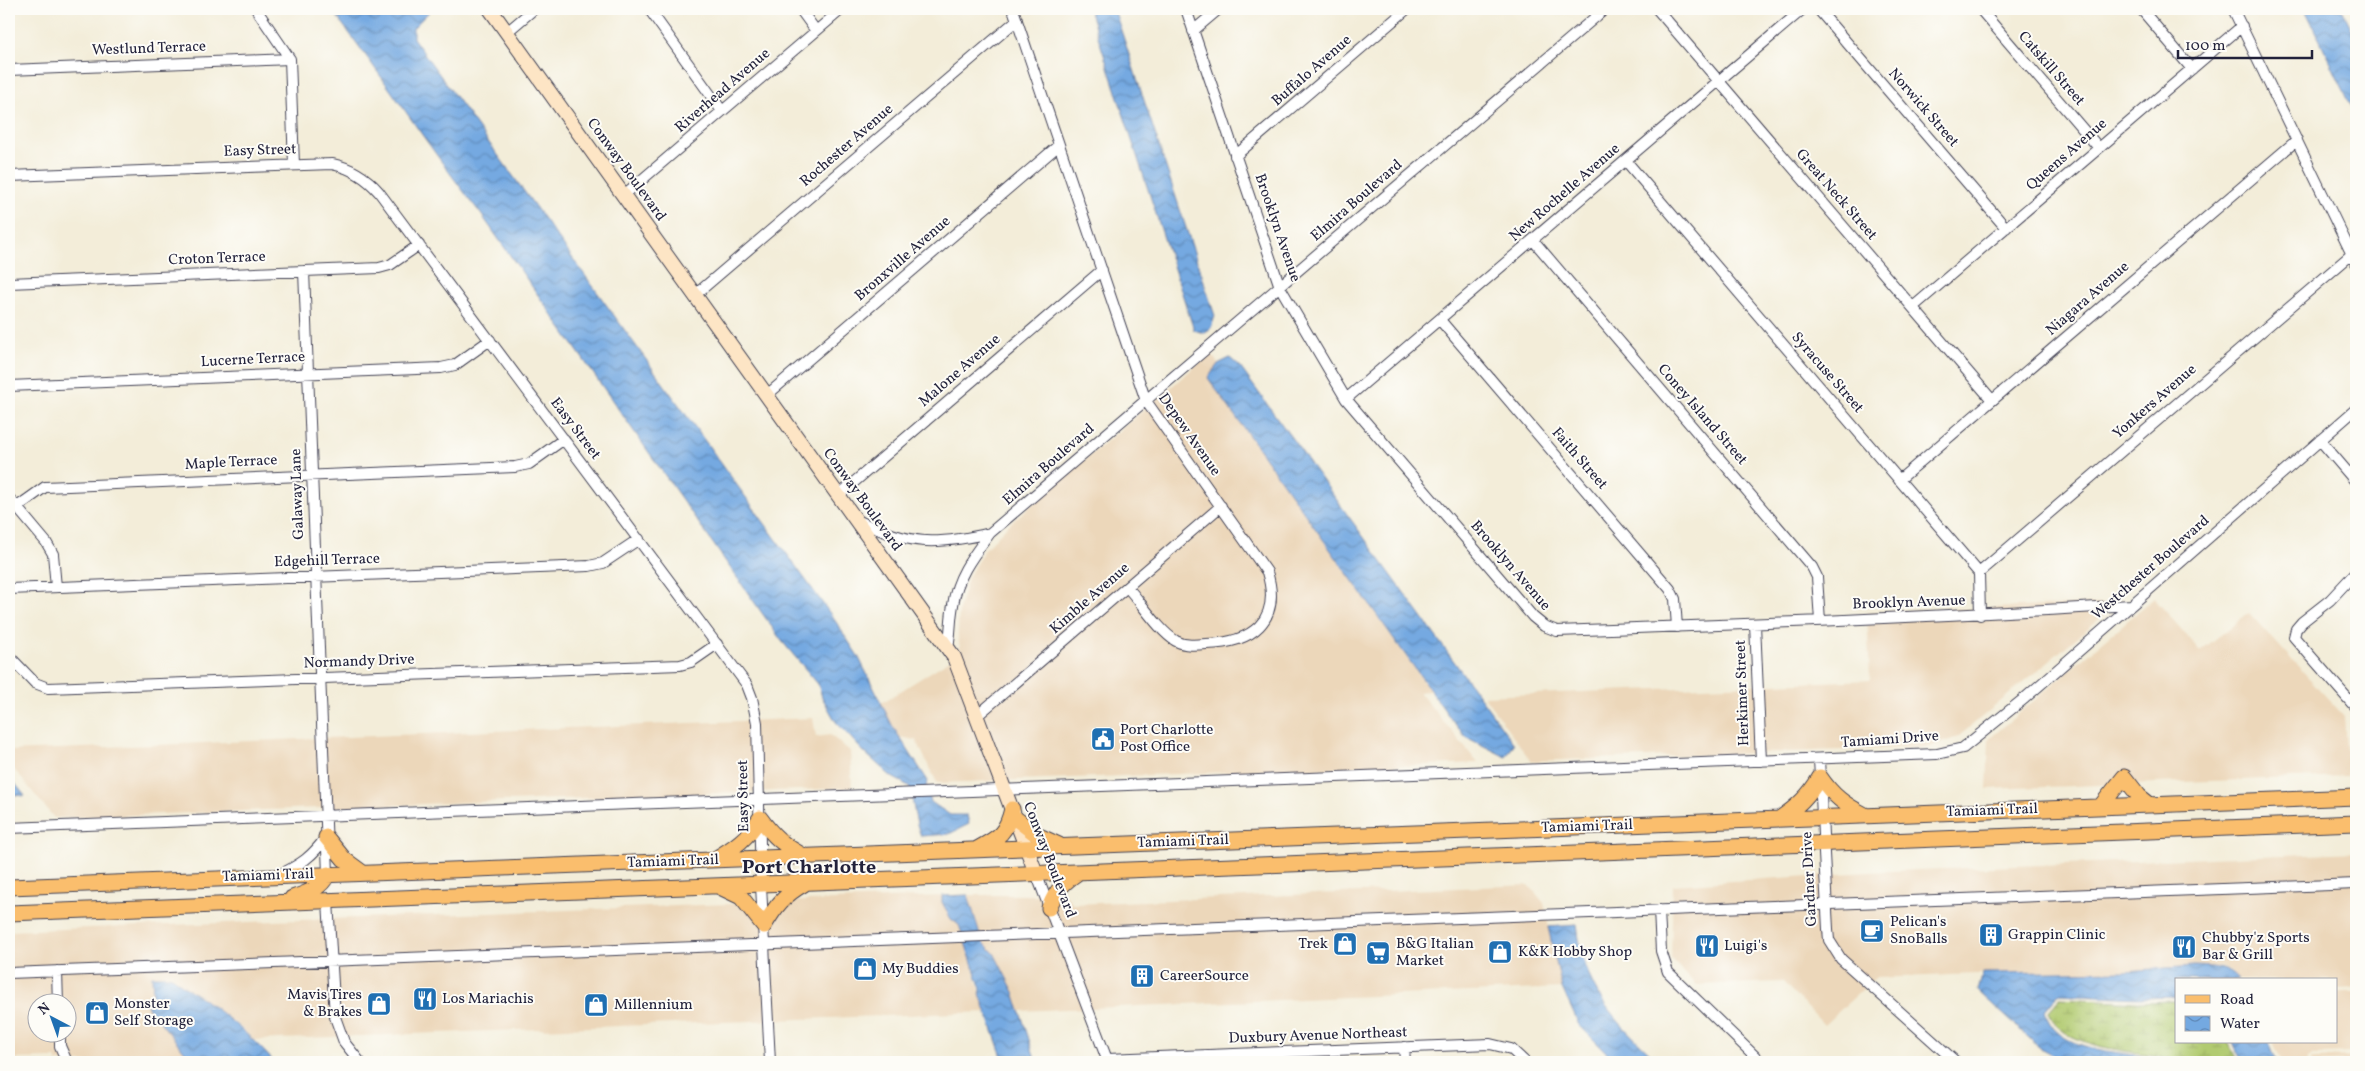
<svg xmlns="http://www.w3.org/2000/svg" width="2365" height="1071" font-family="Vollkorn,serif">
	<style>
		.built { fill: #ecd7ba; fill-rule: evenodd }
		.wetland { fill: url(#wetland-marsh); stroke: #6a7655 }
		.water { fill: url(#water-waves); stroke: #4b668e }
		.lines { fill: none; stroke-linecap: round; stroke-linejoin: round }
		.street-casing { stroke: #414053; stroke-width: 12 }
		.secondary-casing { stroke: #414053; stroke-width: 16 }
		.primary-casing { stroke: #414053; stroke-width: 17 }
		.street { stroke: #fff; stroke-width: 10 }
		.secondary { stroke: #fde5c5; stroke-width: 14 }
		.primary { stroke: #fabe6d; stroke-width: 15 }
		.labels { text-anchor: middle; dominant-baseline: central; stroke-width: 4; stroke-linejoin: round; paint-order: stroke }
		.street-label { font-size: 15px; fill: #22223b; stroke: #fdfcf7 }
		.poi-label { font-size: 15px; fill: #22223b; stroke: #fdfcf7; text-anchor: start }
		.district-label { font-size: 20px; font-weight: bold; fill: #22223b; stroke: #fdfcf7 }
	</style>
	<defs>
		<pattern id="wetland-marsh" width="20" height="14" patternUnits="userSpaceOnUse" patternTransform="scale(1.25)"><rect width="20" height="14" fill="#b1ca6f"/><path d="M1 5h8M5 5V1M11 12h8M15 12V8" fill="none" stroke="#98ad61"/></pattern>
		<pattern id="water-waves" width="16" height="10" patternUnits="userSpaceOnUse" patternTransform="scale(1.25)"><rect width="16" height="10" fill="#74a9e1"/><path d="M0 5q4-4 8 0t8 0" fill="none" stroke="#5f89b8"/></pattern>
	</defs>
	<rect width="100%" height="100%" fill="#fdfcf7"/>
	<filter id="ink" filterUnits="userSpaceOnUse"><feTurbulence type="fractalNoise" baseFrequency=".02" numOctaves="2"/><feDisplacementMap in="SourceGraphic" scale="10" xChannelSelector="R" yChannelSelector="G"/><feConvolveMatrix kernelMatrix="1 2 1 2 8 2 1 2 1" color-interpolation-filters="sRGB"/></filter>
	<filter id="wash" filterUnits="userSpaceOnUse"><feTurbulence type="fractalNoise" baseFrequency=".0096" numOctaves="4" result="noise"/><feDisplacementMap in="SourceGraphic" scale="20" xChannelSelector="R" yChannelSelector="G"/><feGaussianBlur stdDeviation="1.12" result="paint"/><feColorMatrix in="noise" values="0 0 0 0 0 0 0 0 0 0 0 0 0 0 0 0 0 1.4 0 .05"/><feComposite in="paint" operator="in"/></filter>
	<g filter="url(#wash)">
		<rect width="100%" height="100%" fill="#f3edd9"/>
		<path class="built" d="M1211,353L1218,364L1208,378L1430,691L1419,692L1478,763L937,783L916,740L899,737L880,704L961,653L958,636L959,610L968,577L985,549L1007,526Z
			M2154,598L2200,651L2249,613L2344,716L2348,776L1987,789L1989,739Z
			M2118,603L1958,737L1929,747L1531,761L1484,696L1870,680L1867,613Z
			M813,718L816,737L830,735L850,751L852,788L54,818L9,763V751Z
			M2356,852V988L2336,989V980H2238L2231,972L2220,967L2194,966L2125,971H2054L1875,978L1824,1025L1783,982L1696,985L1671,959L1673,885L1869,872Z
			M1529,885L1544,903L1562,988L1020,1011L1014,992L994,953L982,942L968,895H1066L1073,904Z
			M942,896V902L951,919L959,925L965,942L986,1012L254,1040L238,1025L196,993L181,986L172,976L152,977L153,995L147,1006L193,1062H57L55,1058L9,1059V931ZM38,1004H68V1034H38Z
			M2336,993H2356V1053L2312,1054L2308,1058V1062H2282L2273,1042H2336Z
			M2356,1057V1062H2312V1058Z"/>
		<path class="wetland" d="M2060,998L2138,1002L2176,1001V1042H2228L2238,1062C2219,1062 2199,1065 2180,1062C2173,1061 2166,1057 2158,1056C2129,1051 2057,1047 2049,1011Z"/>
		<path class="water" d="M331,9H432L413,28V38L834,619L858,656L893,727L928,781L926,786L931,802L950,815H967L969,824L949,834L921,836C914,819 914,803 909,786L892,777L865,753L836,722L822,697L818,684L781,640L481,214C428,147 383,76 331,9Z
			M1089,9H1114L1215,316L1211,328L1204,333L1194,330Z
			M2305,9H2342L2356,38V116Z
			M1230,358L1240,367L1514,744L1506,757L1466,737L1451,719L1208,378L1218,364Z
			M9,776L25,796L9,794Z
			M968,895L982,941L994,953L1014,992L1036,1062H1004L980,994L981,989L959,925L951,919L942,902V896Z
			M1577,925C1585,993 1612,1017 1659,1062H1616L1579,1025L1562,988L1548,927Z
			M2194,966C2212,967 2226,966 2238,980H2176V997L2138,998L2058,994L2045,1010C2054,1058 2133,1049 2168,1062H2066L2040,1048L1978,991L1983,973L2125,971Z
			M152,976H172C181,987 192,990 203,999C229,1018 253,1038 274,1062H193L147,1006L153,995Z
			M2233,1042H2269L2277,1062H2242Z"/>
	</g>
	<g filter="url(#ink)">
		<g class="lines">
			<defs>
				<path id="street" d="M256,9L290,59L294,165
					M649,9L722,111
					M800,9L816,31
					M1013,9L1146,401L1267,572C1282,621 1252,643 1206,644C1196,645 1185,646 1176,641C1159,631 1141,602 1127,587
					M1186,9L1280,287L1346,399L1533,617L1544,626L1557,631C1749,624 1940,617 2131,605
					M1657,9L1992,400
					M1818,9L2006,228
					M1980,9L2099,148
					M2141,9L2192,69
					M2233,9L2356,263
					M1193,31L1219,9
					M507,32L534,9
					M9,70L290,59
					M1235,156L1407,9
					M1626,161L1979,573L1980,615
					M9,176L332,164C352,168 366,177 379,192L747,685L752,698L757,723L761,885L770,1062
					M624,195L842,9
					M1533,240L1812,567L1817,577L1820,621
					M304,271L328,874
					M9,283L379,268L390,265L419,245
					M695,295L1017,20
					M1913,307L2242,26
					M1440,320L1670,589L1675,599L1677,627
					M9,386L441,368L455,365L490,340
					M767,395L1059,145
					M1346,399L1803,9
					M2320,440L2356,482
					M1899,480L2297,140
					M839,495L1102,270
					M9,498L46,542L53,554L56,587
					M17,507L45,487L515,467L529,464L564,439
					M857,520C909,545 934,546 990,533
					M2356,572L2330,600L2302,622L2296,629L2294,637L2356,708
					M1979,573L2352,254
					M9,589L589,566L603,563L639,539
					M1755,624L1761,761
					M948,648C951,634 950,620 953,605C957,576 973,556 990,533L1605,9
					M9,656L35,683L48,688L680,665L691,662L717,644
					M978,715L1221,506
					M1819,759L1828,929L1829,940L1841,959L1956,1062
					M9,828L1937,754L1963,748L2025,698L2356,409
					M1036,873L1108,1062
					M279,875C301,864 312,857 326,837
					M328,901L335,1017L344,1042L360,1062
					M1659,910L1661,951L1668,972L1761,1062
					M57,971L58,1004
					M9,973L2356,884
					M60,1034V1046L67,1062
					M1404,1047L1405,1062
					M1107,1059L1490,1044L1511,1049L1525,1062"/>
				<path id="secondary" d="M490,9L954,657L1036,873"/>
				<path id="primary" d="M2124,777L2139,796L2149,804
					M2100,807L2124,777
					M1015,818L1037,835L1059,845
					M1779,819C1797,807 1809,796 1820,777C1833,796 1845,805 1865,815
					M326,837L344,859L363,873
					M977,849C999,837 1006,834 1012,809
					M715,859C735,847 748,838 760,818C773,836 784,846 804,856
					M9,887L2356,797
					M720,887L741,897L764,926C775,907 784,895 804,884
					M292,898C307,893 321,889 328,874
					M1049,908C1056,890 1064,882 1079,872
					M9,913L2356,823"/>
			</defs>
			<use href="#street" class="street-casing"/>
			<use href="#secondary" class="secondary-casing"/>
			<use href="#primary" class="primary-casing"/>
			<use href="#street" class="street"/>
			<use href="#secondary" class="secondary"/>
			<use href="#primary" class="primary"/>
		</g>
	</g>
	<defs>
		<symbol id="civic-square" viewBox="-11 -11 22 22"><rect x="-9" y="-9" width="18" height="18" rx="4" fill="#1f6fb2" stroke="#fdfcf7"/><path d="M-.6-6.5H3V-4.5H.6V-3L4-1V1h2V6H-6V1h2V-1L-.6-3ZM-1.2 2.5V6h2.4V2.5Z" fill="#fff"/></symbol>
		<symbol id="cafe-square" viewBox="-11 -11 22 22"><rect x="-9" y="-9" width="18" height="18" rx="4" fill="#1f6fb2" stroke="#fdfcf7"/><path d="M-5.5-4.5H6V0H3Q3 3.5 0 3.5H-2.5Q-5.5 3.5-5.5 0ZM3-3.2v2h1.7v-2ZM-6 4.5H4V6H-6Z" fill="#fff"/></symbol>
		<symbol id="building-square" viewBox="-11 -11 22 22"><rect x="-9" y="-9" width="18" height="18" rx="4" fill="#1f6fb2" stroke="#fdfcf7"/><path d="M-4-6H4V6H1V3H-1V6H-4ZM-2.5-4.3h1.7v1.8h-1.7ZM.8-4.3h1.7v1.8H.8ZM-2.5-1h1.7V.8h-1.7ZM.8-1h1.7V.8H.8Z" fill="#fff"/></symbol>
		<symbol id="shop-square" viewBox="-11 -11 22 22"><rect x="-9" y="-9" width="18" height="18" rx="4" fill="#1f6fb2" stroke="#fdfcf7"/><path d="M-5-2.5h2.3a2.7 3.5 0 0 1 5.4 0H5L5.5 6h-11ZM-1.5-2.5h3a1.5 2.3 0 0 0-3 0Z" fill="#fff"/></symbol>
		<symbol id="restaurant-square" viewBox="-11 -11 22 22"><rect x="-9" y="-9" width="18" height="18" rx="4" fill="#1f6fb2" stroke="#fdfcf7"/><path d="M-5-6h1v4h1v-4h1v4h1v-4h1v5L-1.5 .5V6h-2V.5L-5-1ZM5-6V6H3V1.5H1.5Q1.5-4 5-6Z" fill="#fff"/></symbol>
		<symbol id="supermarket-square" viewBox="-11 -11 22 22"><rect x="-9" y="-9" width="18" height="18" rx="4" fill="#1f6fb2" stroke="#fdfcf7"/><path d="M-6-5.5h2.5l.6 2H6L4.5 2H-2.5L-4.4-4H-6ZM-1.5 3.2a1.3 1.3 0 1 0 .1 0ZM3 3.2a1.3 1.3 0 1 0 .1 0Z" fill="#fff"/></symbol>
	</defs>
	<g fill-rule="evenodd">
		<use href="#civic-square" x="1089" y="725" width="28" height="28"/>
		<use href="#cafe-square" x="1858" y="917" width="28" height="28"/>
		<use href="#building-square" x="1977" y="921" width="28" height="28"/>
		<use href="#shop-square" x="1331" y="930" width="28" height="28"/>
		<use href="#restaurant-square" x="1693" y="932" width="28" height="28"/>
		<use href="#restaurant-square" x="2170" y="933" width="28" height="28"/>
		<use href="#shop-square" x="1486" y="938" width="28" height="28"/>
		<use href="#supermarket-square" x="1364" y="939" width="28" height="28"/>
		<use href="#shop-square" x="851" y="955" width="28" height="28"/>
		<use href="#building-square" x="1128" y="962" width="28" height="28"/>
		<use href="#restaurant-square" x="411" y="985" width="28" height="28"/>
		<use href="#shop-square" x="365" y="990" width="28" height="28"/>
		<use href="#shop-square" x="582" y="991" width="28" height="28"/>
		<use href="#shop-square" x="83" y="999" width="28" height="28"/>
	</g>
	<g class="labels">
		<g class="street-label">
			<text transform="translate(149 49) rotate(-2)">Westlund Terrace</text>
			<text transform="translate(2051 69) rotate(49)">Catskill Street</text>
			<text transform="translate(1312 71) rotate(-41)">Buffalo Avenue</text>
			<text transform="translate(723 91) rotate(-41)">Riverhead Avenue</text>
			<text transform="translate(1923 108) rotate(49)">Norwick Street</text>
			<text transform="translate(847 146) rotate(-41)">Rochester Avenue</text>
			<text transform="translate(260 151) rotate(-2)">Easy Street</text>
			<text transform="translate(2067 155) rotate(-41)">Queens Avenue</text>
			<text transform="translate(626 170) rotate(54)">Conway Boulevard</text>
			<text transform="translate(1565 193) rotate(-41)">New Rochelle Avenue</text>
			<text transform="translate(1836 195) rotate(49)">Great Neck Street</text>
			<text transform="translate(1357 201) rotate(-41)">Elmira Boulevard</text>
			<text transform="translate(1277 228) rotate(71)">Brooklyn Avenue</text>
			<text transform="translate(217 259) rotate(-2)">Croton Terrace</text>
			<text transform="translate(903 259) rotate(-41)">Bronxville Avenue</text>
			<text transform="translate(2088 299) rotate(-41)">Niagara Avenue</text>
			<text transform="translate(253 360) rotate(-3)">Lucerne Terrace</text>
			<text transform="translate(960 371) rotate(-41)">Malone Avenue</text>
			<text transform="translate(1827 373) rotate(49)">Syracuse Street</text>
			<text transform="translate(2155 402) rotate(-41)">Yonkers Avenue</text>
			<text transform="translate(1702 415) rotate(49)">Coney Island Street</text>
			<text transform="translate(575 429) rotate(53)">Easy Street</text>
			<text transform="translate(1189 435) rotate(55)">Depew Avenue</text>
			<text transform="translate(1579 459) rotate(49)">Faith Street</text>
			<text transform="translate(231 463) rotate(-3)">Maple Terrace</text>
			<text transform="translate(1049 465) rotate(-41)">Elmira Boulevard</text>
			<text transform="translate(298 494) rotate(-92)">Galaway Lane</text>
			<text transform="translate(862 500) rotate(54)">Conway Boulevard</text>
			<text transform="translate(327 561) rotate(-2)">Edgehill Terrace</text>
			<text transform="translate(1510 566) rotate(49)">Brooklyn Avenue</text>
			<text transform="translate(2151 568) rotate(-41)">Westchester Boulevard</text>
			<text transform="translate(1090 599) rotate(-41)">Kimble Avenue</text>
			<text transform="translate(1909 603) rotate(-2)">Brooklyn Avenue</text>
			<text transform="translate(359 662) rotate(-2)">Normandy Drive</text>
			<text transform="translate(1743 693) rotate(-92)">Herkimer Street</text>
			<text transform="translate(1890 740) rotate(-4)">Tamiami Drive</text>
			<text transform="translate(744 796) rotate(-91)">Easy Street</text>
			<text transform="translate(1992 811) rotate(-2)">Tamiami Trail</text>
			<text transform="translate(1587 827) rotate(-2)">Tamiami Trail</text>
			<text transform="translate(1183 842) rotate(-2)">Tamiami Trail</text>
			<text transform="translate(1049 860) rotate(69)">Conway Boulevard</text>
			<text transform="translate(673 862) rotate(-2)">Tamiami Trail</text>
			<text transform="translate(268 876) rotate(-2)">Tamiami Trail</text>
			<text transform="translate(1810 879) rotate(-93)">Gardner Drive</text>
			<text transform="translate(1318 1036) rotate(-2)">Duxbury Avenue Northeast</text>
		</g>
		<g class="poi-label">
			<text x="1120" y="730">Port Charlotte<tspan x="1120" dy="17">Post Office</tspan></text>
			<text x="1890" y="922">Pelican's<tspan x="1890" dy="17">SnoBalls</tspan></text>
			<text x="2008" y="935">Grappin Clinic</text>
			<text x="2202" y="938">Chubby'z Sports<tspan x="2202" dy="17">Bar &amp; Grill</tspan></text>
			<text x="1328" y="944" text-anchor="end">Trek</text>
			<text x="1396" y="944">B&amp;G Italian<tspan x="1396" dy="17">Market</tspan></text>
			<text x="1724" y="946">Luigi's</text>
			<text x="1518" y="952">K&amp;K Hobby Shop</text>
			<text x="882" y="969">My Buddies</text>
			<text x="1160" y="976">CareerSource</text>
			<text x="362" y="995" text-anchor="end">Mavis Tires<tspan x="362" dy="17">&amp; Brakes</tspan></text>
			<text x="442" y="999">Los Mariachis</text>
			<text x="114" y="1004">Monster<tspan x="114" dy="17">Self Storage</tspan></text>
			<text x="614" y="1005">Millennium</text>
		</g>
		<g class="district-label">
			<text x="809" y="868">Port Charlotte</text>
		</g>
	</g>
	<rect width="2365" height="1071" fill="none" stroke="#fdfcf7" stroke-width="30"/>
	<rect x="2175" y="978" width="162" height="65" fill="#fdfcf7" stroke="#a5a5ac"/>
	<rect x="2185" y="995" width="25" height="8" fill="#fabe6d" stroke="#a5a5ac"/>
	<text x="2220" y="1004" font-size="15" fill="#22223b">Road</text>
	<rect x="2185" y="1016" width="25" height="15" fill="url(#water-waves)" stroke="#a5a5ac"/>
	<text x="2220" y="1028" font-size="15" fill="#22223b">Water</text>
	<g transform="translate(52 1018) rotate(319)"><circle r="24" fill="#fdfcf7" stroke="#a5a5ac"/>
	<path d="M0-4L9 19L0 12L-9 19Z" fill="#1f6fb2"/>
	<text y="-8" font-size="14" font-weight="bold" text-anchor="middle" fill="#22223b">N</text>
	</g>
	<path d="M2178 50v8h134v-8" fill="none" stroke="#22223b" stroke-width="2.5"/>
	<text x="2185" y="50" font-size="15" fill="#22223b" stroke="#fdfcf7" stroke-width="4" paint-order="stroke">100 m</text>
</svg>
